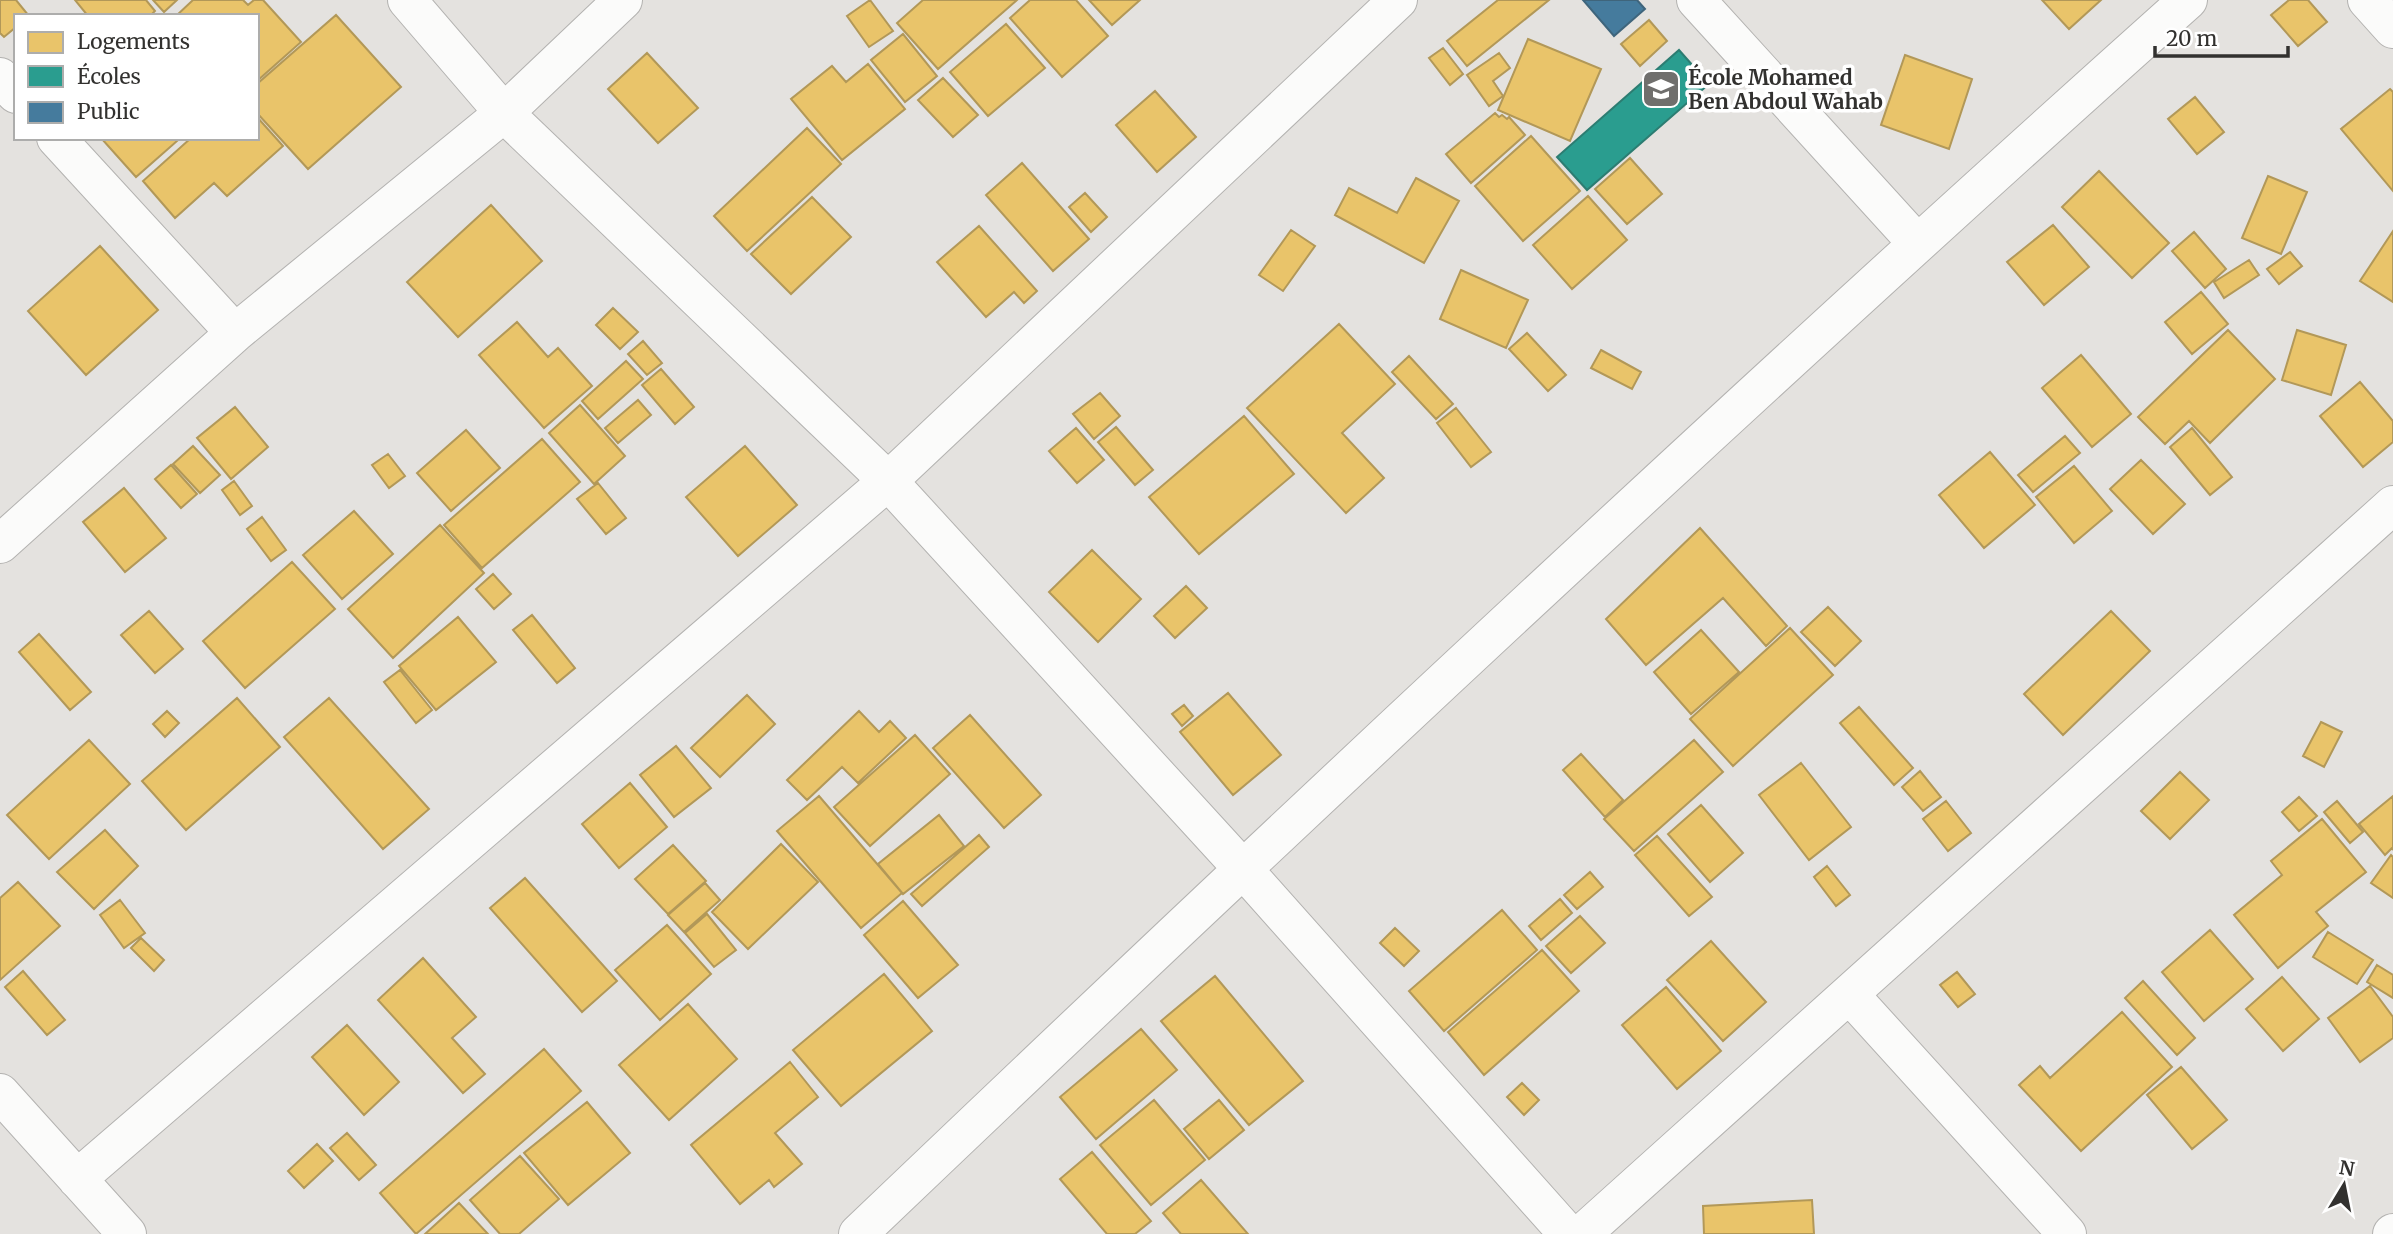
<svg xmlns="http://www.w3.org/2000/svg" width="2393" height="1234" font-family="Merriweather,serif">
	<style>
		.homes { fill: #e9c46a; stroke: #b29858; stroke-width: 2 }
		.schools { fill: #2a9d8f; stroke: #2c7d72; stroke-width: 2 }
		.public { fill: #457b9d; stroke: #3f657c; stroke-width: 2 }
		.lines { fill: none; stroke-linecap: round; stroke-linejoin: round }
		.minor-casing { stroke: #b3b2b0; stroke-width: 40 }
		.minor { stroke: #fbfbfa; stroke-width: 38 }
		.labels { text-anchor: middle; dominant-baseline: central; stroke-width: 7; stroke-linejoin: round; paint-order: stroke }
		.poi-label { font-size: 21px; font-weight: bold; fill: #32312f; stroke: #fff; text-anchor: start }
	</style>
	<rect width="100%" height="100%" fill="#e4e2df"/>
	<path class="homes" d="M0,0H16L29,16H16V27L4,37L0,33Z
		M75,0H146L155,11L150,16H88Z
		M153,0H177L164,12Z
		M193,0H243L248,5L254,0H263L301,42L257,81V16H176Z
		M870,0L893,31L869,47L847,16Z
		M923,0H1017L938,69L897,23Z
		M1030,0H1076L1108,36L1062,77L1010,18Z
		M1089,0H1140L1112,25Z
		M1498,0H1549L1467,66L1447,41Z
		M2042,0H2101L2069,29Z
		M2289,0H2308L2327,22L2298,46L2271,15Z
		M336,15L401,87L308,169L257,113V84Z
		M1649,20L1667,41L1640,66L1621,44Z
		M1006,24L1045,68L988,116L950,72Z
		M903,34L937,76L905,102L871,60Z
		M1528,39L1601,69L1570,141L1498,110Z
		M1443,48L1463,74L1450,85L1429,58Z
		M647,53L698,108L658,143L608,89Z
		M1499,53L1510,68L1493,81L1503,96L1489,106L1467,75Z
		M1905,55L1972,79L1949,149L1881,125Z
		M868,64L905,109L842,160L791,99L832,66L846,82Z
		M943,78L978,115L953,137L918,100Z
		M2390,89L2393,92V191L2341,129Z
		M1155,91L1196,137L1157,172L1116,125Z
		M2195,97L2224,132L2197,154L2168,119Z
		M1495,113L1499,117L1502,115L1507,119L1509,117L1525,135L1471,183L1446,154Z
		M257,117L283,146L227,196L214,183L175,218L143,181L191,138H257Z
		M807,128L841,164L747,251L714,216Z
		M1531,136L1580,191L1523,241L1475,186Z
		M101,138H174L177,141L136,177Z
		M1630,158L1662,194L1627,224L1595,189Z
		M1022,163L1089,239L1053,271L986,195Z
		M2099,171L2169,243L2132,278L2062,207Z
		M2268,176L2307,192L2281,254L2242,238Z
		M1416,178L1459,201L1424,263L1335,215L1349,188L1397,213Z
		M1085,193L1107,217L1091,232L1069,207Z
		M1588,196L1627,240L1572,289L1533,245Z
		M812,197L851,237L791,294L751,254Z
		M491,205L542,261L458,337L407,282Z
		M2053,225L2089,267L2044,305L2007,262Z
		M979,226L1037,291L1024,303L1014,292L986,317L937,262Z
		M1291,230L1315,246L1283,291L1259,275Z
		M2393,231V302L2360,281Z
		M2194,232L2226,269L2205,288L2172,251Z
		M100,246L158,310L86,375L28,311Z
		M2290,252L2302,266L2279,284L2267,269Z
		M2249,260L2259,275L2224,298L2214,282Z
		M1461,270L1528,300L1506,348L1440,319Z
		M2201,292L2228,324L2192,354L2165,322Z
		M613,308L638,332L620,349L596,325Z
		M517,322L548,357L558,348L592,386L544,428L479,355Z
		M1339,324L1395,384L1342,433L1384,478L1346,513L1247,408Z
		M2228,330L2275,379L2210,443L2189,421L2165,444L2138,417Z
		M2297,330L2346,345L2331,395L2282,380Z
		M1527,333L1566,375L1548,391L1509,349Z
		M643,341L662,363L647,375L628,354Z
		M1601,350L1641,372L1632,389L1591,368Z
		M2081,355L2131,414L2092,447L2042,388Z
		M1409,356L1453,404L1436,419L1392,372Z
		M626,361L643,379L598,419L582,401Z
		M661,369L694,407L675,424L642,385Z
		M2360,382L2393,421V442L2363,467L2320,416Z
		M1100,393L1120,416L1094,439L1073,414Z
		M638,400L651,415L618,443L605,428Z
		M580,405L625,456L594,484L549,433Z
		M235,407L268,447L231,479L197,438Z
		M1456,408L1491,452L1471,467L1437,423Z
		M1244,416L1294,474L1199,554L1149,497Z
		M1116,427L1153,470L1135,485L1098,442Z
		M1076,428L1104,460L1077,483L1049,451Z
		M2192,428L2232,477L2210,495L2170,447Z
		M466,430L500,468L451,511L417,473Z
		M2065,436L2080,453L2033,492L2018,475Z
		M542,439L580,482L482,568L444,525Z
		M193,446L220,475L200,493L173,464Z
		M745,446L797,505L738,556L686,497Z
		M1990,452L2035,505L1984,548L1939,495Z
		M388,454L405,476L389,488L372,465Z
		M2141,460L2185,504L2153,534L2110,489Z
		M171,465L197,494L181,508L155,479Z
		M2074,466L2112,511L2074,543L2036,497Z
		M234,481L252,506L240,515L222,490Z
		M598,483L626,518L606,534L577,499Z
		M124,488L166,538L125,572L83,522Z
		M354,511L393,554L342,599L303,555Z
		M262,517L286,550L271,561L247,529Z
		M440,525L484,573L393,658L348,609Z
		M1700,528L1787,626L1766,646L1723,598L1646,665L1606,619Z
		M1092,550L1141,599L1098,642L1049,592Z
		M292,562L335,609L245,688L203,641Z
		M493,574L511,594L494,609L476,589Z
		M1186,586L1207,608L1175,638L1154,616Z
		M1828,607L1861,641L1835,666L1801,632Z
		M149,611L183,649L155,673L121,635Z
		M2111,611L2150,651L2063,735L2024,694Z
		M532,615L575,668L557,683L513,630Z
		M458,617L496,662L436,710L399,666Z
		M1790,628L1833,675L1733,766L1690,719Z
		M1701,630L1739,672L1691,714L1654,672Z
		M39,634L91,692L70,710L19,652Z
		M400,670L432,710L416,723L384,682Z
		M1228,693L1281,755L1233,795L1180,732Z
		M747,695L775,724L720,777L691,748Z
		M237,698L280,747L186,830L142,781Z
		M329,698L429,809L383,849L284,737Z
		M1184,705L1193,716L1182,726L1172,714Z
		M1859,707L1913,768L1894,785L1840,723Z
		M167,711L179,723L165,737L153,724Z
		M859,711L879,732L890,721L906,738L858,783L842,767L807,800L787,780Z
		M970,715L1041,795L1004,828L933,748Z
		M2321,722L2342,732L2324,767L2303,756Z
		M915,735L950,774L870,846L834,807Z
		M89,740L130,784L49,859L7,815Z
		M1694,740L1723,772L1634,851L1604,819Z
		M676,746L711,788L674,817L640,775Z
		M1581,754L1623,800L1605,817L1563,770Z
		M1801,763L1851,827L1809,860L1759,795Z
		M1920,771L1941,797L1923,811L1902,787Z
		M2180,772L2209,800L2170,839L2141,811Z
		M630,783L667,827L619,868L582,824Z
		M819,796L902,893L861,928L777,831Z
		M2393,796V850L2392,848L2385,855L2359,824Z
		M2299,797L2317,816L2299,831L2282,812Z
		M1946,801L1971,833L1948,851L1923,819Z
		M2337,801L2363,832L2350,843L2324,812Z
		M1701,805L1743,853L1710,882L1668,834Z
		M939,815L964,846L903,894L878,864Z
		M2322,819L2366,872L2316,912L2328,926L2278,968L2234,915L2282,875L2271,861Z
		M105,830L138,866L94,909L57,872Z
		M979,835L989,847L922,906L911,894Z
		M1657,836L1712,897L1689,916L1635,855Z
		M781,844L818,882L748,949L712,912Z
		M673,845L706,881L668,914L635,879Z
		M2391,855L2393,857V898L2371,883Z
		M1827,866L1850,895L1836,906L1814,877Z
		M1590,872L1603,887L1577,909L1564,895Z
		M525,878L617,981L582,1012L490,908Z
		M18,882L60,926L0,980V898Z
		M705,883L720,900L684,932L668,915Z
		M1560,899L1572,913L1541,940L1529,926Z
		M120,900L145,933L124,948L100,915Z
		M903,901L958,965L918,998L864,935Z
		M1502,910L1537,950L1444,1031L1409,991Z
		M707,914L736,950L714,967L685,933Z
		M1580,916L1605,943L1571,973L1546,946Z
		M667,925L711,974L660,1020L615,970Z
		M1395,928L1419,951L1404,966L1380,943Z
		M2210,930L2253,979L2204,1021L2162,972Z
		M2328,932L2373,960L2357,984L2313,957Z
		M141,938L164,960L154,971L131,948Z
		M1711,941L1766,1002L1723,1041L1667,980Z
		M1542,950L1579,991L1484,1075L1448,1032Z
		M423,958L476,1017L452,1038L485,1074L463,1093L378,1000Z
		M2377,965L2393,975V998L2367,982Z
		M23,971L65,1020L47,1035L5,987Z
		M1957,972L1975,994L1958,1007L1940,985Z
		M884,974L932,1031L841,1106L793,1050Z
		M1215,976L1303,1081L1249,1125L1161,1021Z
		M2282,977L2319,1019L2283,1051L2246,1009Z
		M2143,981L2195,1038L2177,1055L2125,998Z
		M2370,986L2393,1017V1038L2360,1062L2328,1018Z
		M1666,987L1721,1051L1677,1089L1622,1025Z
		M688,1004L737,1059L669,1120L619,1065Z
		M2122,1012L2172,1067L2081,1151L2019,1085L2040,1066L2050,1078Z
		M347,1025L399,1082L364,1115L312,1057Z
		M1141,1029L1177,1070L1096,1139L1060,1097Z
		M544,1049L581,1091L416,1234L380,1193Z
		M790,1062L818,1097L775,1133L802,1164L774,1187L769,1180L740,1204L691,1145Z
		M2181,1067L2227,1120L2192,1149L2147,1095Z
		M1522,1083L1539,1100L1524,1115L1507,1097Z
		M1154,1100L1205,1160L1151,1205L1100,1145Z
		M1219,1100L1244,1130L1209,1159L1184,1129Z
		M587,1102L630,1153L568,1205L524,1153Z
		M347,1133L376,1165L359,1180L330,1148Z
		M317,1144L333,1161L304,1188L288,1171Z
		M1092,1152L1151,1221L1135,1234H1107L1060,1179Z
		M520,1156L559,1199L519,1234H500L470,1200Z
		M1201,1180L1248,1234H1181L1163,1213Z
		M1812,1200L1814,1234H1704L1703,1206Z
		M459,1203L488,1234H425Z"/>
	<path class="schools" d="M1679,50L1709,84L1587,190L1557,157Z"/>
	<path class="public" d="M1583,0H1637L1645,9L1614,36Z"/>
	<g class="lines">
		<defs>
			<path id="minor" d="M407,0L504,113L888,481L1242,868L1568,1234
				M1696,0L1917,243
				M2367,0L2393,29
				M0,77L16,94
				M56,138L235,333
				M0,544L235,333L504,113L623,0
				M1849,994L2067,1234
				M0,1093L127,1234
				M77,1179L888,481L1398,0
				M858,1234C1296,816 1737,403 2188,0
				M1582,1234L2393,505
				M2392,1234L2393,1233"/>
		</defs>
		<use href="#minor" class="minor-casing"/>
		<use href="#minor" class="minor"/>
	</g>
	<defs>
		<symbol id="school-square" viewBox="-11 -11 22 22"><rect x="-9" y="-9" width="18" height="18" rx="4" fill="#706f6d" stroke="#fff"/><path d="M0-5L7-2L0 1L-7-2ZM-4 1L0 2.5L4 1V4Q0 6-4 4Z" fill="#fff"/></symbol>
	</defs>
	<g fill-rule="evenodd">
		<use href="#school-square" x="1639" y="67" width="44" height="44"/>
	</g>
	<g class="labels">
		<g class="poi-label">
			<text x="1688" y="77">École Mohamed<tspan x="1688" dy="24">Ben Abdoul Wahab</tspan></text>
		</g>
	</g>
	<rect x="14" y="14" width="245" height="126" fill="#ffffff" stroke="#adadac" stroke-width="2"/>
	<rect x="28" y="32" width="35" height="21" fill="#e9c46a" stroke="#adadac" stroke-width="2"/>
	<text x="77" y="49" font-size="21" fill="#32312f">Logements</text>
	<rect x="28" y="66" width="35" height="21" fill="#2a9d8f" stroke="#adadac" stroke-width="2"/>
	<text x="77" y="84" font-size="21" fill="#32312f">Écoles</text>
	<rect x="28" y="102" width="35" height="21" fill="#457b9d" stroke="#adadac" stroke-width="2"/>
	<text x="77" y="119" font-size="21" fill="#32312f">Public</text>
	<g transform="translate(2344 1185) rotate(10)" stroke="#ffffff" stroke-width="5" paint-order="stroke">
	<path d="M0-5L12 26L0 18L-12 26Z" fill="#32312f"/>
	<text y="-10" font-size="19" font-weight="bold" text-anchor="middle" fill="#32312f">N</text>
	</g>
	<path d="M2155 46v10h133v-10" fill="none" stroke="#32312f" stroke-width="3.5"/>
	<text x="2166" y="46" font-size="21" fill="#32312f" stroke="#ffffff" stroke-width="5" paint-order="stroke">20 m</text>
</svg>
